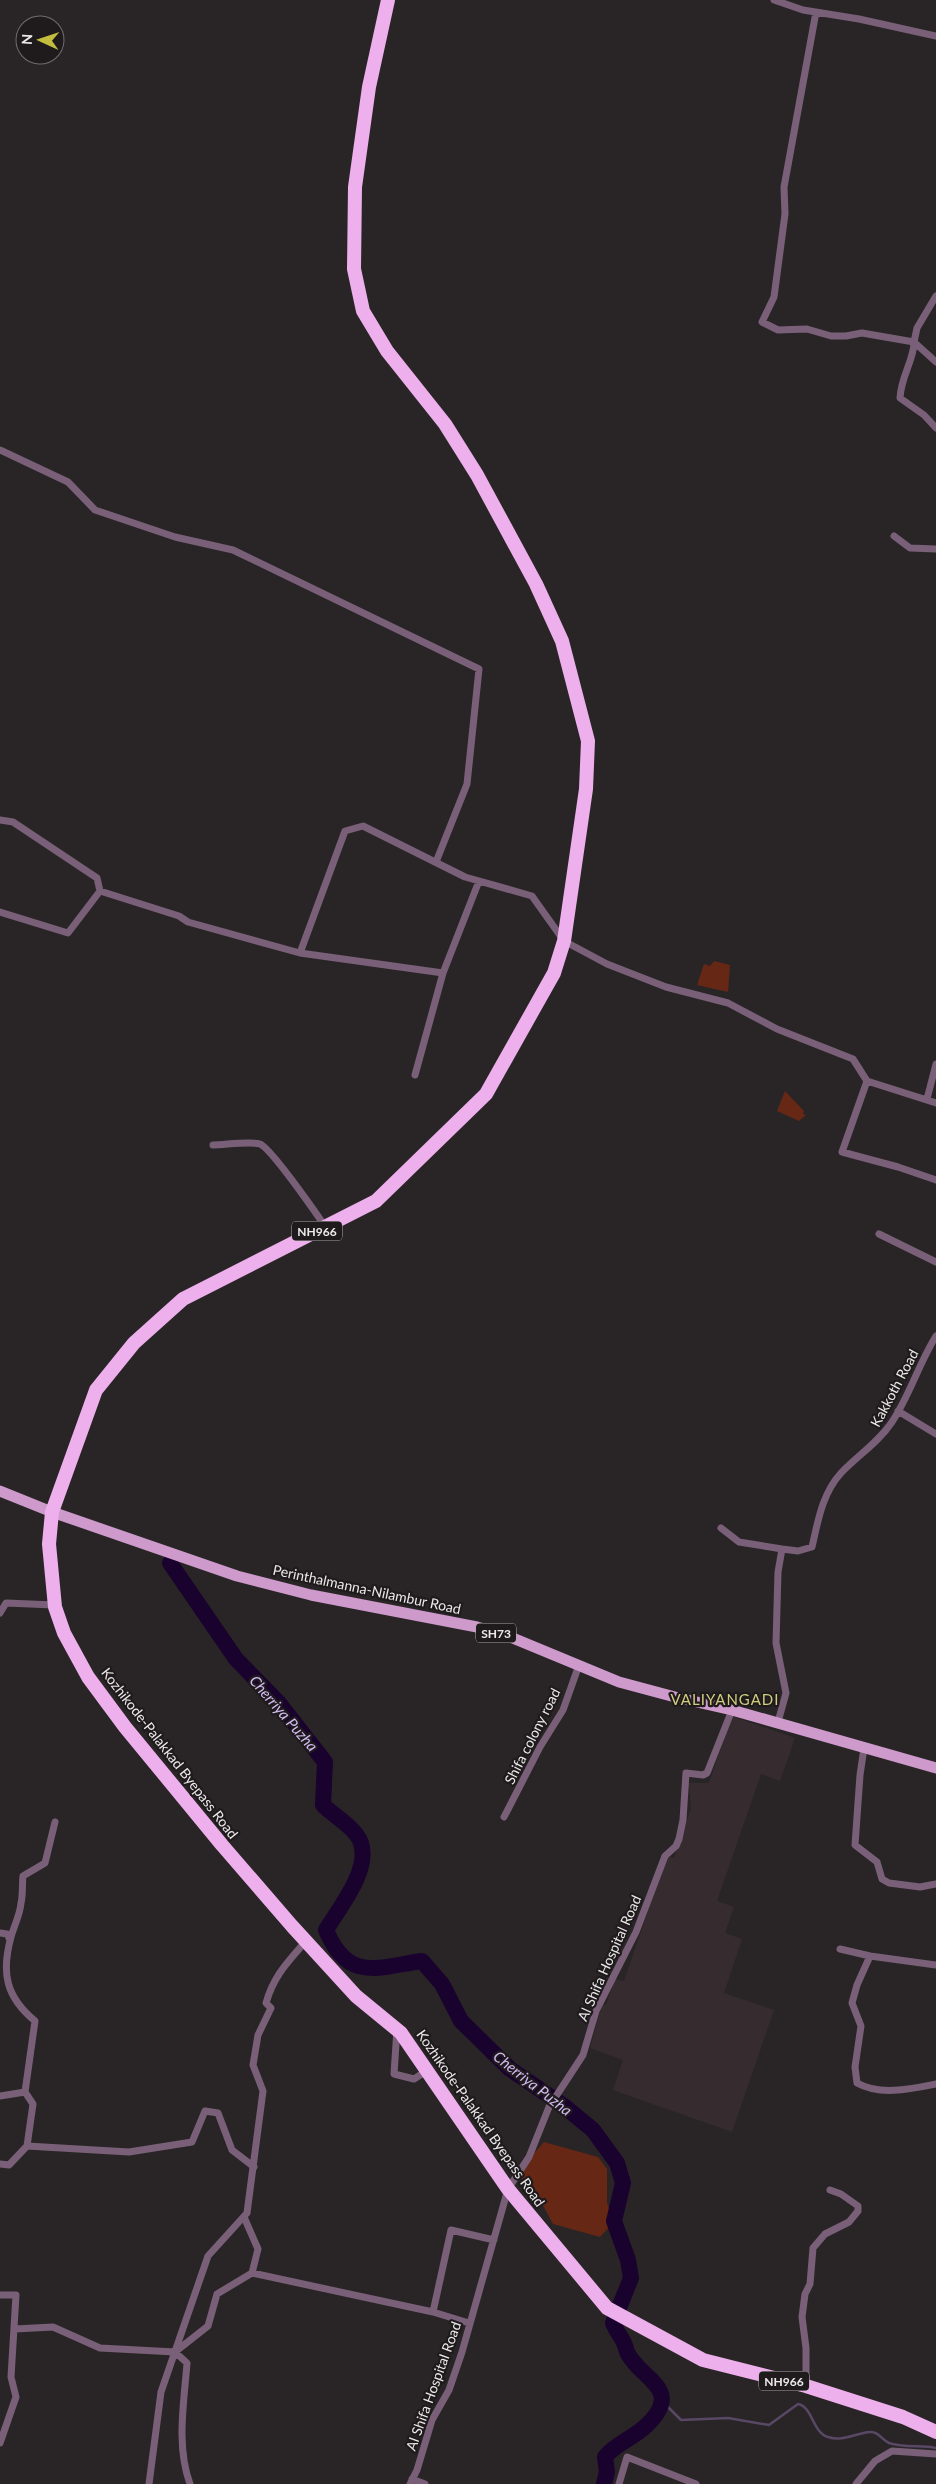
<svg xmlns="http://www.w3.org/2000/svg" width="936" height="2484" font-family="Lato,sans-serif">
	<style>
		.built { fill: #362c30 }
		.green { fill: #662715 }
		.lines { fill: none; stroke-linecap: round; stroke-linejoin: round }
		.stream { stroke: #594766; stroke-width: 2.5 }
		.river { stroke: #1a022e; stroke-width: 16 }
		.street { stroke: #796078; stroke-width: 7 }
		.primary { stroke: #cd9acb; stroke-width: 11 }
		.highway { stroke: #eeb0ec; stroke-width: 14 }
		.labels { text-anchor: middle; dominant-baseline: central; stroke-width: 4.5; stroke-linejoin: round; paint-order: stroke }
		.shield { fill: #1f1b1d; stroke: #aeabac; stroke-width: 1 }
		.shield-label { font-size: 12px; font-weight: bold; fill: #ece9ea }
		.street-label { font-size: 14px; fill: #ece9ea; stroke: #1f1b1d }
		.neighbourhood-label { font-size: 15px; letter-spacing: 1px; fill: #d0cd7f; stroke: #1f1b1d }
		.water-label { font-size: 15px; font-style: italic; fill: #d2baf2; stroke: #1f1b1d }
	</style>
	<rect width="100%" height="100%" fill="#292526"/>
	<path class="built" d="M732,1716L795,1738L780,1781L761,1774L717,1901L734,1907L725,1933L742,1939L724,1993L774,2010L732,2132L613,2090L623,2060L590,2048L602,2004L606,2005L615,1979L624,1981L667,1856L674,1858L691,1809L689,1783H709Z"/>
	<path class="green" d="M714,961L730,965L728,992L697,985L704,964L710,966Z
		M785,1091L804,1111L803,1114L806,1115L799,1121L777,1111Z
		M544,2142L598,2157L607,2169V2203L614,2222L600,2237L553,2224L539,2198L522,2179L527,2161Z"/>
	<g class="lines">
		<path class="stream" d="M662,2401L681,2420L728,2418L769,2425L798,2404C813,2407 812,2432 828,2437C842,2442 856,2433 870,2432C878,2431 882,2440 889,2443C904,2448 921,2445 936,2448"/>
		<path class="river" d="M170,1563L236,1659L278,1702L325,1762L323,1805C334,1816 356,1828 361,1843C370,1871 339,1908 326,1930C348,1983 378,1967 422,1961L442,1984L461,2021L510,2069L564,2106L593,2130L617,2163L623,2183L614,2221L628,2260L631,2278L613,2323C616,2331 621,2336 624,2343C626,2347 626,2351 628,2354C642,2380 684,2389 647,2425C634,2438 616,2443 605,2457L607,2472L604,2484"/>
		<path class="street" d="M774,0L803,10L859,19L936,36
			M816,12L784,187L785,214L774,297L762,322L778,330L807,329L831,336H846L862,333L914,342L917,328L936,296
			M914,342C914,360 901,376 900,398L924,415L936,428
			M914,342L936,362
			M0,450L68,482L95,510L175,537L233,550L479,669L467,784L436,862
			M894,536L910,548L936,549
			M0,820L13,822L97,878L100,891
			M0,912L68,933L100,891L179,916L188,922L300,953L345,831L363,826L465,877L532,896L564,941L607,964L666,987L728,1003L777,1029L853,1059L867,1081
			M300,953L443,973
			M415,1075L443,973L479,881
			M867,1081L842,1152L898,1167L936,1180
			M867,1081L936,1103
			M927,1099L936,1064
			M213,1145C224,1145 250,1141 260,1144C272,1149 315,1212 325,1226
			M879,1234L936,1262
			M898,1411L936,1434
			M721,1528L739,1542L782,1549
			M0,1613L6,1603L54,1605
			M778,1722L786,1693L776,1643L778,1572L782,1549L798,1551L812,1547C818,1521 822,1494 841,1473C858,1455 878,1443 892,1422C910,1395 919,1363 936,1336
			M864,1748L860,1775L855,1845L877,1862L882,1879L889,1883L920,1887L936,1884
			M504,1817L540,1747L563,1710L579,1665
			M0,1933L7,1934L10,1940
			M840,1949L870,1956
			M936,1965L870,1956L857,1985L852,2003L861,2026L855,2067L857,2083C880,2096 911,2089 936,2084
			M397,2029L394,2074L414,2079L428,2070
			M25,2092L35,2021C6,1997 1,1973 11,1937C14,1926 20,1915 21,1903C23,1895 22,1885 23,1876L45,1863L55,1822
			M0,2096L25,2092L33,2104L27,2146L9,2165L0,2164
			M27,2146L129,2152L192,2142L205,2111L218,2113L232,2150L254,2167
			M252,2273L433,2312L469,2323
			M0,2295H16L11,2377L16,2397L0,2443
			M433,2312L451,2230L494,2240
			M15,2329L53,2327L100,2348L175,2352L208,2326L217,2294L252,2273L258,2249L244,2217
			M175,2352L187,2363C184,2403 176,2446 190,2484
			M806,2386V2348L802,2317L805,2294L810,2284L813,2248L825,2234L849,2222L858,2211V2206L841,2194L830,2190
			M412,2479L425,2484
			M149,2484L161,2392L208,2256L247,2213L263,2091L253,2065L258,2035L271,2008L266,2003C274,1975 288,1962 306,1941
			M410,2484L417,2470L432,2420L449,2390L462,2352L508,2189L529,2157L549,2107L583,2055L596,2011L636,1932L665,1856L676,1846L679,1839L683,1820L686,1773L703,1775L707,1773L732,1710
			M619,2484L627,2457L696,2484
			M856,2484L875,2461L892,2451L936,2454"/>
		<path class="primary" d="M0,1491L52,1512L237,1576L311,1595L477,1627L508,1636L619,1682L675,1697L732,1710L936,1768"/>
		<path class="highway" d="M388,0L369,87L355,187L354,269L363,311L387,351L445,424L477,475L536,584L562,641L588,741L586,789L564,941L554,973L486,1094L376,1201L183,1299L134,1343L96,1390L52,1512L49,1544L55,1607L64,1633L88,1677L125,1727L222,1845L292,1926L356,1996L401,2033L508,2189L607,2308L703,2360L806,2386L903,2417L936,2432"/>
	</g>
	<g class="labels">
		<g class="shield">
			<rect x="292" y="1221.5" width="50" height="19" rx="4"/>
			<rect x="476" y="1623.5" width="40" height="19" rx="4"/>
			<rect x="759" y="2371.5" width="50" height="19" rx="4"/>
		</g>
		<g class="shield-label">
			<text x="317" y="1231">NH966</text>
			<text x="496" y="1633">SH73</text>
			<text x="784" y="2381">NH966</text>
		</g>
		<g class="street-label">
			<text transform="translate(894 1388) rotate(-62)">Kakkoth Road</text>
			<text transform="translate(367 1589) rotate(12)">Perinthalmanna-Nilambur Road</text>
			<text transform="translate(532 1736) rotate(-63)">Shifa colony road</text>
			<text transform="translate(170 1753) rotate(52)">Kozhikode-Palakkad Byepass Road</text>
			<text transform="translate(609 1958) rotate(-66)">Al Shifa Hospital Road</text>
			<text transform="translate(481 2118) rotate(55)">Kozhikode-Palakkad Byepass Road</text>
			<text transform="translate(433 2386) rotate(-70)">Al Shifa Hospital Road</text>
		</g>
		<g class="neighbourhood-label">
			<text x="725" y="1699">VALIYANGADI</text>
		</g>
		<g class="water-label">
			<text transform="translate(284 1713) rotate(49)">Cherriya Puzha</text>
			<text transform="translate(533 2083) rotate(38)">Cherriya Puzha</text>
		</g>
	</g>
	<g transform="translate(40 40) rotate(273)"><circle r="24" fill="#1f1b1d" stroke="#716d6f"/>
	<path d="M0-4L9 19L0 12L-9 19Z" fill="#c3bd3e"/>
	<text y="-8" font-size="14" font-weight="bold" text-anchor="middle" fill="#ece9ea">N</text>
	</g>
</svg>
